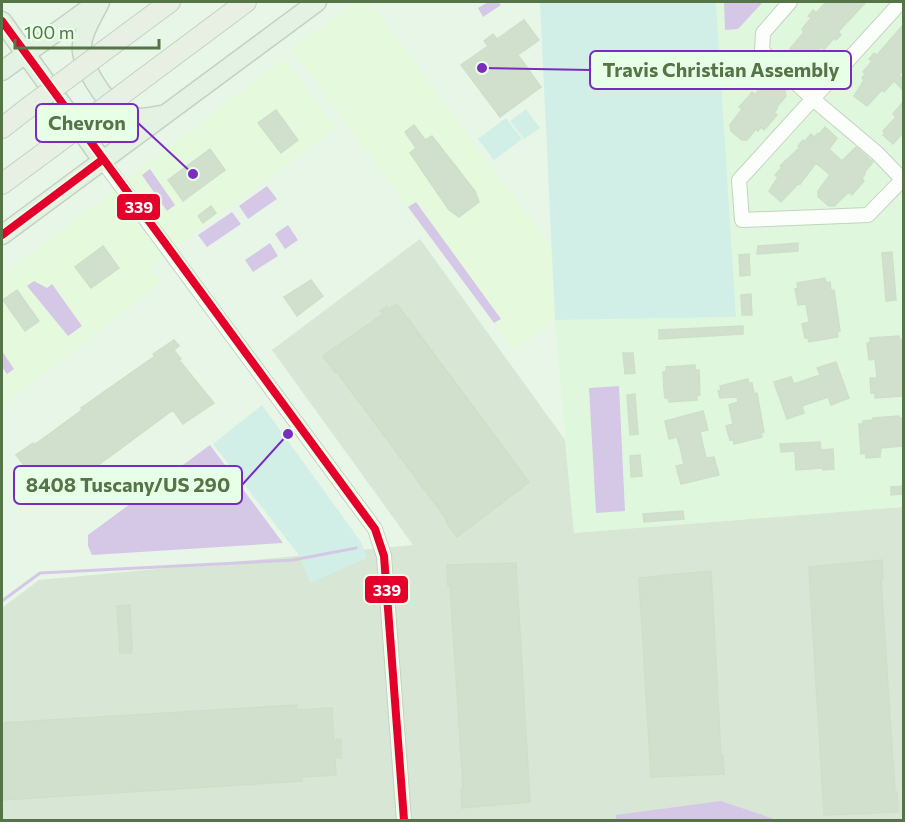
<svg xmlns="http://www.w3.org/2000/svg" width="905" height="822" font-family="Commissioner,sans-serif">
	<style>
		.residential { fill: #dff8dd }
		.commercial { fill: #e5fadd }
		.industrial { fill: #d8e6d5 }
		.green { fill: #d1efe7 }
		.water { fill: #d5c8e6 }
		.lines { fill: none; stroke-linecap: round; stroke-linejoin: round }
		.stream { stroke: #d5c8e6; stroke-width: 3 }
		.building { fill: #d0e0cc; stroke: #cedfc9; stroke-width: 1.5 }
		.minor-casing { stroke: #c3d3bf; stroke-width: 16 }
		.major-casing { stroke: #c5d2c0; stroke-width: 21 }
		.highway-casing { stroke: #c5d2c0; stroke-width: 22 }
		.minor { stroke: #fcfefb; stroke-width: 14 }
		.major { stroke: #e4f2e4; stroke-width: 18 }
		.highway { stroke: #e7f0e3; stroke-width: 20 }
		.highway-bridge-casing { stroke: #c5d2c0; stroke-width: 22; stroke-linecap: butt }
		.highway-bridge { stroke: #e7f0e3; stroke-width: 20 }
		.bus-1-casing { stroke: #e8ffe7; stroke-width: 12 }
		.bus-1 { stroke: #e4002b; stroke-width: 8 }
		.leader { fill: none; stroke: #7b2cbf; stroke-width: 2 }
		.callout-dot { fill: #7b2cbf; stroke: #e8ffe7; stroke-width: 2 }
		.callout { fill: #e8ffe7; stroke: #7b2cbf; stroke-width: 2 }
		.callout-label { font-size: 20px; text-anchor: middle; font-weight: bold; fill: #557448 }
		.line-badge { stroke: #e8ffe7; stroke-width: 2 }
		.badge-label { font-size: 16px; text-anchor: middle; font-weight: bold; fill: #fff }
	</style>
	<rect width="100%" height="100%" fill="#e8f6e7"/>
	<path class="residential" d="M716,2H903V507L574,533L555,320L736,317Z"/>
	<path class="commercial" d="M354,2H370L551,247L555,320L514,350L291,49Z
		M284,58L336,128L149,266L161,282L2,406V276Z"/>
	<path class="industrial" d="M420,239L565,440L574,533L903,507V820H2V608L39,580L413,545L272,350Z"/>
	<path class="green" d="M540,2H716L736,317L555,320Z
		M526,109L540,128L524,139L510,121Z
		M506,118L522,139L494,160L478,139Z
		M262,405L361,542L367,558L310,583L298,554L213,444Z"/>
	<path class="water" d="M488,2H498L501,5L483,17L478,8Z
		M724,2H763L738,29L725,30Z
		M150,169L175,205L167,211L142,175Z
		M267,186L277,199L248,219L239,206Z
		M416,202L501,319L494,323L408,207Z
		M232,212L241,224L207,247L198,235Z
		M288,225L298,240L285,249L275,234Z
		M270,243L278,256L253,272L245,260Z
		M34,281L47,288L52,284L82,326L68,336L27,286Z
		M2,351L14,369L7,374L2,367Z
		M619,386L625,511L596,513L589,388Z
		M210,445L283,543L92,555L88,546V535Z
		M721,801L777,820H616V815Z"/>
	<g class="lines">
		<path class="stream" d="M2,601L40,573L293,560L356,548"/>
	</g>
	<path class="building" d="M826,2H866L838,32L841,35L836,40L834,38L824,50L821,47L818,51L815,49L802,60L790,49L804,32L802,29L811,18L808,16L813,10L816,13Z
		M524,20L539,40L518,55L541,87L500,117L461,65L488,46L484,41L493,34L497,39Z
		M903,25V70L899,75L903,79V90L894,81L884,92L882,90L867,106L854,96L864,80L862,78L865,74L863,72L872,61L869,59L874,53L877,55Z
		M768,82H774L785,91L786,96L776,108L777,109L774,112L777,115L764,130L761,127L758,131L756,129L747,140H742L731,131L730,125L742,109L739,107L749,96L752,92L755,95L758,91L759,92Z
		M903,102V133L893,144L883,135L885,133L883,131L896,117L893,114Z
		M276,110L298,140L281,153L258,123Z
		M414,125L425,140L432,136L475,191L479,202L459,217L449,210L410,153L416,148L405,132Z
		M825,127L837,138L829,149L842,161L856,147L873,162L864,173L865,174L862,178L864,181L852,195L849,192L834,206H829L818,197V191L830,175L816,163L800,184L799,183L781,202L769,191L778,177L775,175L782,167L780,166L800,147L798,146L803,140L804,142L811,134L814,137L818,133L819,134Z
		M210,149L225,170L183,201L168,180Z
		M211,206L216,213L203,223L198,216Z
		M798,243V251L757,254L758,246Z
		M103,246L119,268L91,288L75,267Z
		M892,252L896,300L886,301L882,253Z
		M749,254L750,275L740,276L739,255Z
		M825,278L826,283L830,282L831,291L834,290L840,331L837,332L838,337L809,342L808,338H805L802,324L809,322L806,304L798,305L795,289L798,288L797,283Z
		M311,280L323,296L297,316L284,297Z
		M17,290L39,321L25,331L3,300Z
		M751,294L752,315H742L741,295Z
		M397,304L529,482L457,537L446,522L447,520L336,371L335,372L323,356L383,314L380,311L387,306L389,309Z
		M743,326V334L659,339V330Z
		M899,336L900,340H902L903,349V396L875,398V393H871L870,378H877L875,359L869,360L867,343H870V338Z
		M174,340L179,346L174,350L181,359L179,360L214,403L183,424L173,410L51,500L16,455L33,443L34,445L82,410L81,408L155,356L153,354Z
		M623,353H633L635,373L625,374Z
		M836,362L849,398L831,405L828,397L802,406L804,413L787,419L774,382L791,377L794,384L820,375L817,368Z
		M695,365V370H699L700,395H697V400L669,402L668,398H665L664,389L663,372H666V367Z
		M748,379L749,383H752L754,394L757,393L764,432L761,433L762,437L734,444L733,439L730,440L726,426L733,424L729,405L738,402L737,397L720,398L718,391L721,390L720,386Z
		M635,394L638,434L630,435L627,395Z
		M703,411L708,430L700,432L706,458L714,457L719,475L681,484L676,466L684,464L680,447L677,437L669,439L665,421Z
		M899,416V418H903V446L881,448L880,457L866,458L865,453L861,454L859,424H863V421L873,420V418Z
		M820,442L821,450L833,449L834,469L823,470V468L796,470L795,451L781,452L780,444Z
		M640,455L642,476L631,477L630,456Z
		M903,486V494L891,495V487Z
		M683,511L684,519L644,522L643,514Z
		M882,560L883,580H881L895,792H897L898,812L824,815L809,567Z
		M516,563L530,802L462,808L461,788H463L450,584L448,585L447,565Z
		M711,571L721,755H723L724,774L651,777L639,578Z
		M130,605L132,653H120L117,606Z
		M297,705V710L332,708L334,740L341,739V758H335L336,775L301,777L302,781L2,800V723Z"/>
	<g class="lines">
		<defs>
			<path id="minor" d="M790,2L763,33L762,51L814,100L877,153L902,179
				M901,2L739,180L742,220L868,215L904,178
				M102,160L375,529L384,556L404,820"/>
			<path id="major" d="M100,2C94,15 83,30 82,45C79,63 105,102 120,112C133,120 147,118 161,115
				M2,21L102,160
				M2,71L98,2
				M2,235L317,2"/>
			<path id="highway" d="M112,45L170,2
				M140,81L246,2
				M2,128L29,107
				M2,184L56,144"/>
		</defs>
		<use href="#minor" class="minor-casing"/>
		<use href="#major" class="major-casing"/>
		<use href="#highway" class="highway-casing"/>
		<use href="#minor" class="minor"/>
		<use href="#major" class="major"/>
		<use href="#highway" class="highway"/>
		<defs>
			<path id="highway-bridge" d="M29,107L112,45
				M56,144L140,81"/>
		</defs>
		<use href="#highway-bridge" class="highway-bridge-casing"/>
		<use href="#highway-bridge" class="highway-bridge"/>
		<defs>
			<path id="bus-1" d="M2,21L375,529L384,556L404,820
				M2,235L102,160"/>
		</defs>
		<use href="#bus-1" class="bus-1-casing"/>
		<use href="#bus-1" class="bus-1"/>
	</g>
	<path class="leader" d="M482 68L590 70M193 174L138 123M288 434L242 485"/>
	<g class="callout-dot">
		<circle cx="482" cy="68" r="6"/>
		<circle cx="193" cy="174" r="6"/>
		<circle cx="288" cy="434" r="6"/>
	</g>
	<g class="callout">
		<rect x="590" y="51" width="261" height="38" rx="6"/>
		<rect x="36" y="104" width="102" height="38" rx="6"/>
		<rect x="14" y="466" width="228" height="38" rx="6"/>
	</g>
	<g class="callout-label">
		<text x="721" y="77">Travis Christian Assembly</text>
		<text x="87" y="130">Chevron</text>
		<text x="128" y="492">8408 Tuscany/US 290</text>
	</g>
	<g class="line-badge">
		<rect x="116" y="193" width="45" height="28" rx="6" fill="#e4002b"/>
		<rect x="364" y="575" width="45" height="29" rx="6" fill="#e4002b"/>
	</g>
	<g class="badge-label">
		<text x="139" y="213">339</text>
		<text x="387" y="596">339</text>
	</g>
	<rect width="905" height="822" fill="none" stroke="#557448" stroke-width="6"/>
	<path d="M15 39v9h144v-9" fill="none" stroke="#557448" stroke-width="3"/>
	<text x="24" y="39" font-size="18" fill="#557448" stroke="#e8ffe7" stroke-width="4.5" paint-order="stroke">100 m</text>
</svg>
